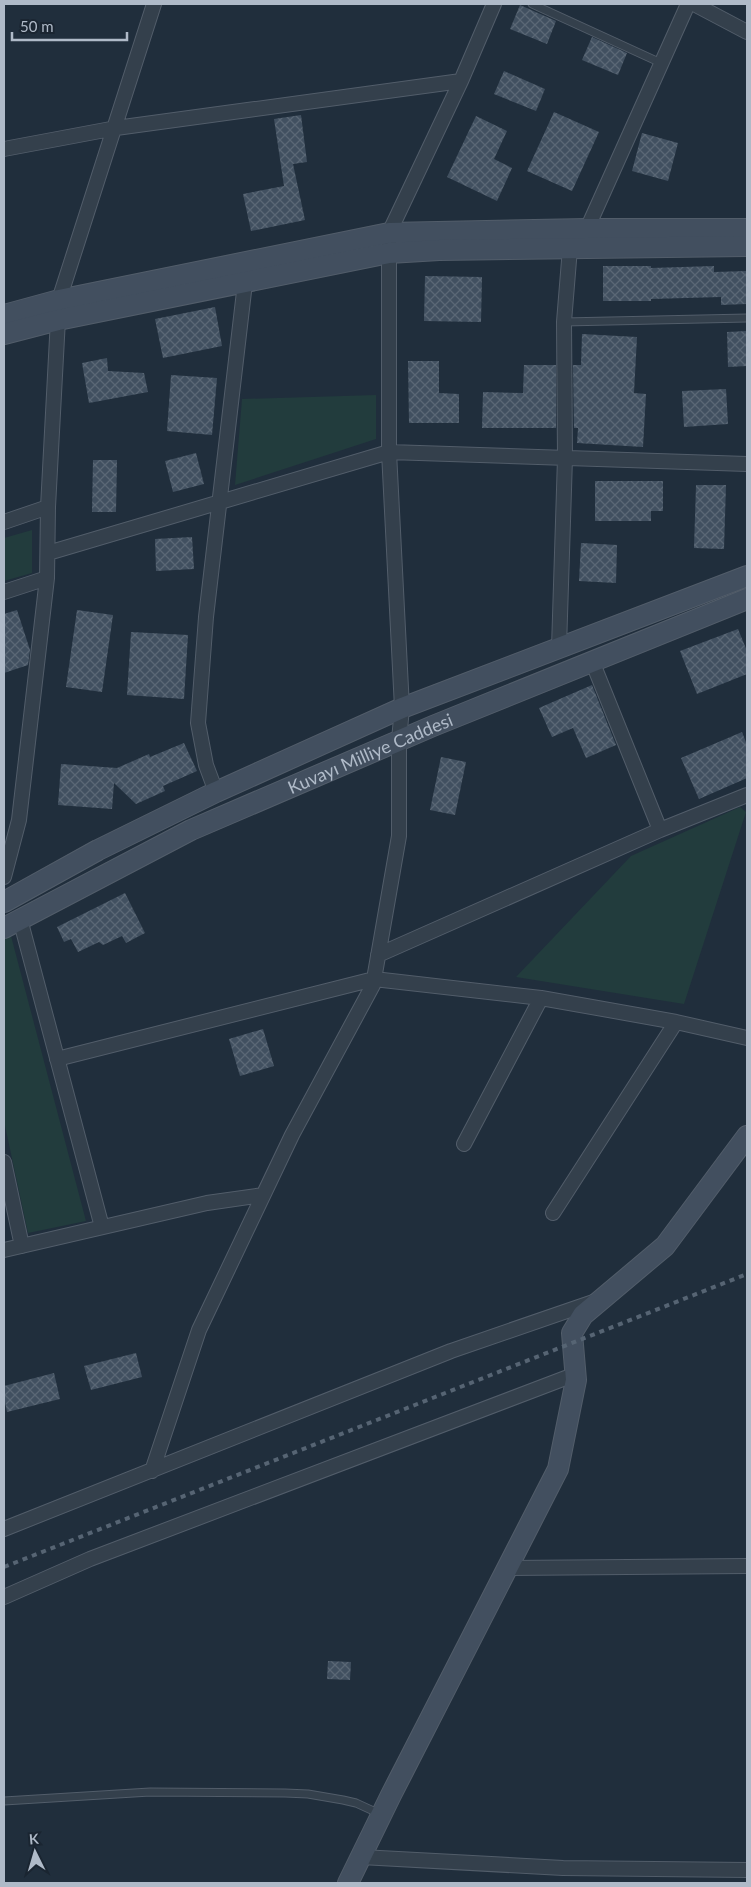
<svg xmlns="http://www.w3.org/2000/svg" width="751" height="1887" font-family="Lato,sans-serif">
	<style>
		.green { fill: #223c3d }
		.building { fill: url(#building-cross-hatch) }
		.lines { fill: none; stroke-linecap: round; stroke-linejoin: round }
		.lane-casing { stroke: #525d6a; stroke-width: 9 }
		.street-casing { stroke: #525d6a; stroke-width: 16 }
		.secondary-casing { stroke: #525d6a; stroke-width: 22 }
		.lane { stroke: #34404c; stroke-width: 7 }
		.street { stroke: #34404c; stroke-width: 14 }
		.secondary { stroke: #424f5f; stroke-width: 20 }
		.rail { stroke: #566473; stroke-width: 4; stroke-dasharray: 5 5; stroke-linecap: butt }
		.labels { text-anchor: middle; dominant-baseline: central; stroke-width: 4; stroke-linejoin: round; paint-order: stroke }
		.street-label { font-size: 18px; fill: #afbac8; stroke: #1a2531 }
	</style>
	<defs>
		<pattern id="building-cross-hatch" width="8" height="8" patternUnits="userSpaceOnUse" patternTransform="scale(1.25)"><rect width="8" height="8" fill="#415060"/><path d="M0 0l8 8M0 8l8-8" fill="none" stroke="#5a6775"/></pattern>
	</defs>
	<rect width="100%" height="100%" fill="#202e3c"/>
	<path class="green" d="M376,395V439L235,485L242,399Z
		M32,530V573L4,581V538Z
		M740,807L746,812L684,1004L516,977L631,856Z
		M11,936L86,1221L28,1233L4,1121V939Z"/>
	<path class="building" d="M520,5L556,21L547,44L510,29Z
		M592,37L627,53L618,75L582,60Z
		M504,71L545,89L536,111L494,94Z
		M554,112L599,132L572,191L527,171Z
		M301,115L307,162L293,164L305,220L251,231L243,194L284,186L274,119Z
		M476,116L507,131L494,159L512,168L497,201L447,177Z
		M642,133L678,143L668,181L632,171Z
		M603,266H651V268L714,266V272L747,271V304L721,305V297L651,299V301H603Z
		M425,276L482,277L481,322L424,321Z
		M215,307L222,346L163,358L155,319Z
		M747,331V366L728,367L727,332Z
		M582,334L637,337L634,393L646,394L643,447L577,443L578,428H574L573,365H581Z
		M107,358L108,371L144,373L148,392L89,403L82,363Z
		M408,361H439V393L459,394V423H409Z
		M524,365H556V428H482L483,392L523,393Z
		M171,375L217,378L212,435L167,431Z
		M726,389L728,424L684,427L682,391Z
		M196,453L204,484L173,492L165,461Z
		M93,460H117L116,512H92Z
		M595,481H663V511H651V521H595Z
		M696,485H726L724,549L694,548Z
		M192,537L194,569L156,571L155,539Z
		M581,543L617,545L616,583L579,581Z
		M17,610L30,650L28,665L4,673V614Z
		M77,610L113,615L102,692L66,687Z
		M738,629L747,651V674L697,694L680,651Z
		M131,632L188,635L184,699L127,695Z
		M592,685L616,745L586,758L573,728L552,737L539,708Z
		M742,732L747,745V778L699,799L681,758Z
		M184,743L197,771L163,786L165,791L136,804L114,783L112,809L58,805L61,764L117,768L149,754L150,757Z
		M441,757L466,762L455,815L430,810Z
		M125,893L145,933L126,943L122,936L103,945L99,942L78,952L71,939L64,942L57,927Z
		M263,1029L274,1066L240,1076L229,1039Z
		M136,1353L142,1377L91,1390L84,1366Z
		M54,1373L60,1399L7,1412L4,1397V1386Z
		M328,1661L351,1662L350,1680L327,1679Z"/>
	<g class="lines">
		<defs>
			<path id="lane" d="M532,4L661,63
				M564,322L747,318
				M4,1801L150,1792L285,1793L308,1794L343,1800L356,1803L380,1814"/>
			<path id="street" d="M694,4L747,32
				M4,149L116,128L461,81
				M587,229L688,4
				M4,522L48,507
				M48,553L389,452L747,464
				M4,592L47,578
				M559,648L565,458L564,322L570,248
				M592,661L660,830
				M216,792L206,765L198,723L206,617L245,283
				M4,877L19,820L47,578L48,507L59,300L154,4
				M20,919L102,1227
				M378,955L660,830L747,795
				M57,1059L374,979L541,998L676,1022L747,1038
				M464,1144L541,998
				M4,1162L22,1246
				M553,1213L676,1022
				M4,1250L207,1203L263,1195
				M152,1471L199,1330L292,1135L373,985L399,836V740L402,708L389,452V233L461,81L494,4
				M4,1529L451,1351L593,1302
				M507,1568L747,1566
				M4,1597L90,1559L576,1374
				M361,1857L563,1868L747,1870"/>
			<g id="secondary">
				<path d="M4,315L59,300L389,233L587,229H747"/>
				<path d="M4,334L58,320L389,253L439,250L747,246"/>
				<path d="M4,902L98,850L216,792L402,708L747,576"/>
				<path id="s1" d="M4,928L191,830L433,726L747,599"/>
				<path d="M348,1883L391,1795L558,1469L576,1380L572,1333L583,1315L665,1246L747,1136"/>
			</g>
		</defs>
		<use href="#lane" class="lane-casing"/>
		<use href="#street" class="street-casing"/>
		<use href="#secondary" class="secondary-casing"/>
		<use href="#lane" class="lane"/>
		<use href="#street" class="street"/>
		<use href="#secondary" class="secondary"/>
		<path class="rail" d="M4,1567L747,1274"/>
	</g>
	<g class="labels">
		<g class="street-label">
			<text stroke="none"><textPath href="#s1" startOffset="406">Kuvayı Milliye Caddesi</textPath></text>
		</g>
	</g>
	<rect width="751" height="1887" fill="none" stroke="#afbac8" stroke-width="10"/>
	<g transform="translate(35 1852) rotate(355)" stroke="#1a2531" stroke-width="4" paint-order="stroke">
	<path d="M0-4L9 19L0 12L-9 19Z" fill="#afbac8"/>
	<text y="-8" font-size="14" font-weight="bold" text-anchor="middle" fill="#afbac8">K</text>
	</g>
	<path d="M12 32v8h115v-8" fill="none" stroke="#afbac8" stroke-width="2.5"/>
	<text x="20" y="32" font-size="15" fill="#afbac8" stroke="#1a2531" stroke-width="4" paint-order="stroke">50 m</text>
</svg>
